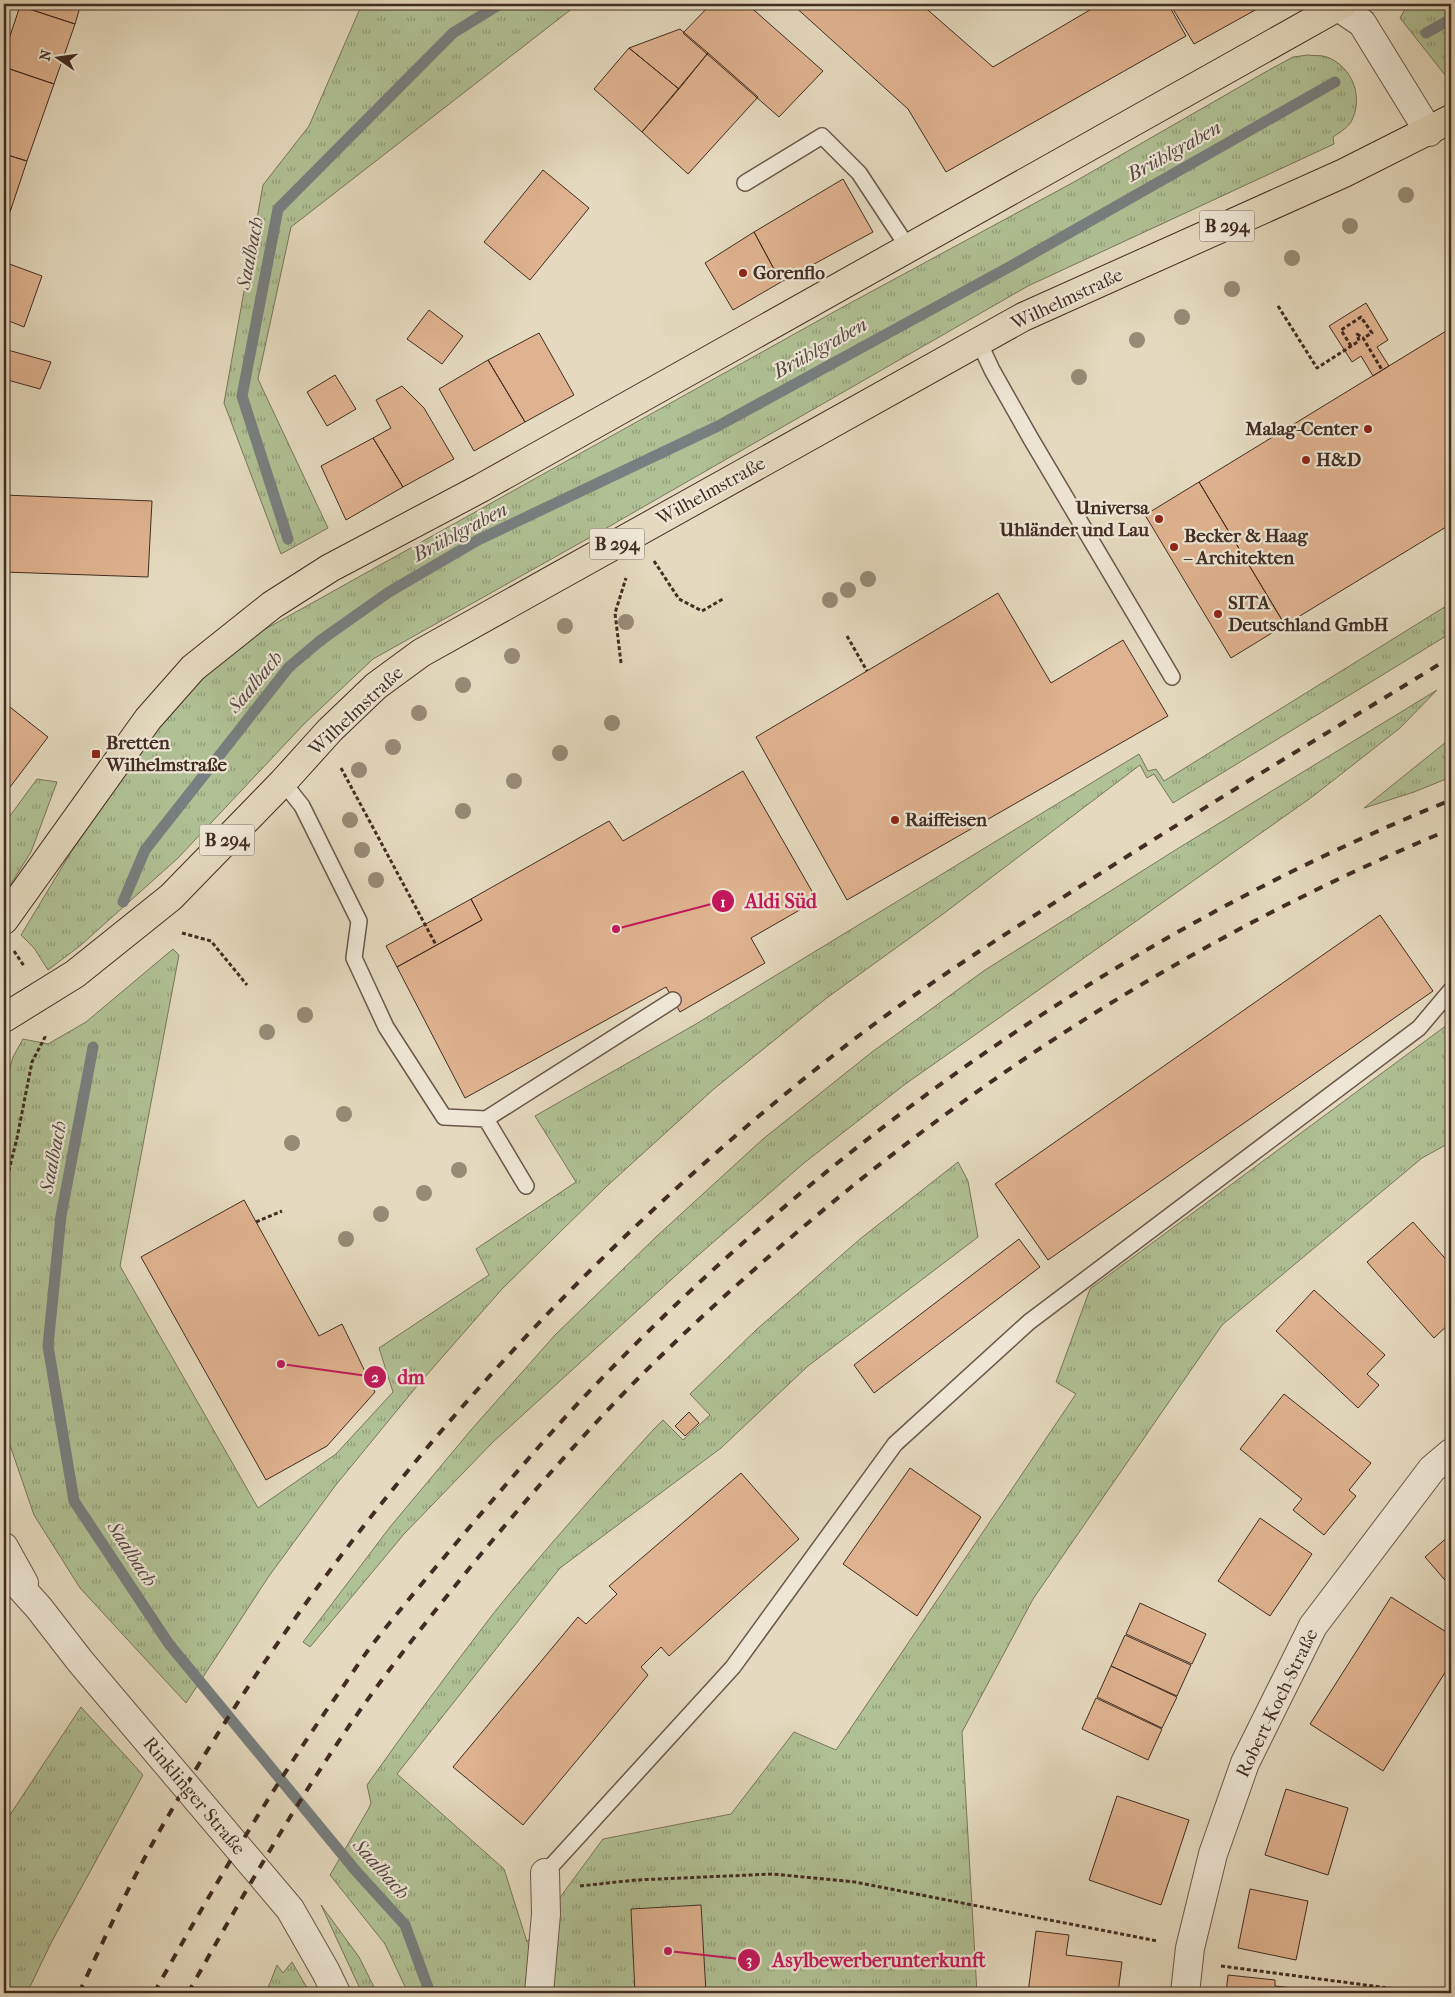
<svg xmlns="http://www.w3.org/2000/svg" width="1455" height="1997" font-family="'IM FELL French Canon',serif">
	<style>
		.grass { fill: url(#grass-tufts); stroke: #79765c }
		.lines { fill: none; stroke-linecap: round; stroke-linejoin: round }
		.stream { stroke: #787f80; stroke-width: 11 }
		.building { fill: #dfb38f; stroke: #422c23 }
		.service-casing { stroke: #6b584a; stroke-width: 18 }
		.minor-casing { stroke: #6b584a; stroke-width: 30 }
		.primary-casing { stroke: #422c23; stroke-width: 30 }
		.path { stroke: #422c23; stroke-width: 3; stroke-dasharray: 4 2.5; stroke-linecap: butt }
		.service { stroke: #eee7d5; stroke-width: 15 }
		.minor { stroke: #eee7d5; stroke-width: 28 }
		.primary { stroke: #e5dabf; stroke-width: 28 }
		.rail { stroke: #422c23; stroke-width: 4; stroke-dasharray: 9 9; stroke-linecap: butt }
		.tree { fill: #978b76 }
		.poi-dot { fill: #8f2418; stroke: #eee7d5; stroke-width: 2 }
		.labels { text-anchor: middle; dominant-baseline: central; stroke-width: 4.5; stroke-linejoin: round; paint-order: stroke }
		.shield { fill: #eee7d5; stroke: #766458; stroke-width: 1 }
		.shield-label { font-size: 18px; font-weight: bold; fill: #422c23 }
		.poi-label { font-size: 19px; font-weight: bold; fill: #422c23; stroke: #eee7d5; text-anchor: start }
		.street-label { font-size: 19px; fill: #422c23; stroke: #eee7d5 }
		.water-label { font-size: 20px; font-style: italic; fill: #544842; stroke: #eee7d5 }
		.leader { fill: none; stroke: #c2185b; stroke-width: 2 }
		.callout-dot { fill: #c2185b; stroke: #eee7d5; stroke-width: 2 }
		.mark-label { font-size: 15px; text-anchor: middle; font-weight: bold; fill: #fff }
		.callout-label { font-size: 20px; text-anchor: middle; font-weight: bold; fill: #c2185b; stroke: #eee7d5; stroke-width: 4.5; stroke-linejoin: round; paint-order: stroke }
	</style>
	<defs>
		<pattern id="grass-tufts" width="24" height="20" patternUnits="userSpaceOnUse" patternTransform="scale(1.25)"><rect width="24" height="20" fill="#b0c195"/><path d="M3 7l-1-3M5 7V3M7 7l1-3M15 17l-1-3M17 17v-4M19 17l1-3" fill="none" stroke="#919d79"/></pattern>
	</defs>
	<rect width="100%" height="100%" fill="#e5dabf"/>
	<filter id="stains"><feTurbulence type="fractalNoise" baseFrequency=".004" numOctaves="4"/><feColorMatrix values="0 0 0 0 .2 0 0 0 0 .09 0 0 0 0 .02 0 0 0 .5 -.17"/></filter>
	<radialGradient id="worn" r=".72"><stop offset=".6" stop-color="#630" stop-opacity="0"/><stop offset="1" stop-color="#630" stop-opacity=".3"/></radialGradient>
	<path class="grass" d="M362,4H578L291,227L258,379L328,528L281,554L224,403L263,185L309,126Z
		M1408,4H1451V77L1445,75L1400,18Z
		M1308,55C1314,56 1322,55 1327,57C1353,67 1364,98 1351,122C1347,128 1339,133 1333,137L1334,144L1028,286L596,534L373,659L304,724L178,858L81,945L48,970L34,948L21,935L71,852L179,699L230,653L260,632L841,308L1074,182L1269,70L1293,57Z
		M1451,603V633L1173,803L1154,774L1147,778L1140,765L943,914L828,997L715,1088L607,1186L502,1289L417,1386L335,1486L269,1576L186,1703L80,1588L34,1515L4,1428V1088L13,1057L23,1039L48,1044L86,1022L173,949L179,955L120,1266L258,1508L336,1454L393,1392L379,1348L489,1275L476,1249L576,1182L535,1116L696,1024L1139,754L1148,771L1156,769L1164,781Z
		M1437,690L1400,728L1312,797L904,1085L804,1163L694,1259L493,1442L404,1534L310,1647L303,1642L390,1527L471,1430L555,1335L657,1236L763,1139L872,1052L985,970L1177,849Z
		M1451,738V777L1414,792L1364,808Z
		M37,779L57,782L31,852L4,895V824Z
		M1451,1022V1142L1422,1158L1222,1325L1033,1599L962,1732L977,1993H408L385,1944L330,1875L369,1808L371,1803L367,1785C408,1727 450,1670 493,1614C544,1550 599,1489 654,1429L663,1420L683,1440L710,1415L690,1394L756,1330L860,1239L958,1162L968,1181L978,1237L808,1366L721,1448L560,1568L397,1774L504,1869L527,1942L603,1839L731,1814L794,1732L836,1750L1076,1394L1056,1382L1090,1289Z
		M81,1707L143,1775L52,1941L27,1993H4V1824Z
		M321,1905L359,1957L377,1993H362Z
		M292,1962L310,1993H266L277,1965L283,1973Z"/>
	<g class="lines">
		<path class="stream" d="M1426,33L1451,19
			M288,539L242,396L278,209L453,33L500,4
			M123,902L145,850L289,667L321,640L389,592L478,540L718,426L1011,266L1335,82
			M93,1047L61,1216L48,1346L74,1501L169,1644L356,1871L405,1925L430,1993"/>
	</g>
	<path class="building" d="M20,4H81L75,24L20,6Z
		M711,4H747L823,71L779,117L683,33Z
		M792,4H921L993,67L1100,4H1168L1186,36L946,172L908,109Z
		M1170,4H1266L1194,44Z
		M20,6L75,24L54,84L4,67V54Z
		M680,29L708,53L679,89L629,48Z
		M629,48L679,89L642,132L594,89Z
		M708,53L758,97L688,174L642,132Z
		M4,67L54,84L27,161L4,154Z
		M4,154L27,161L11,209L4,207Z
		M543,170L589,208L530,280L484,242Z
		M843,179L873,232L781,282L754,232Z
		M4,207L11,209L4,230Z
		M754,232L781,282L733,310L705,263Z
		M4,262L42,276L24,327L4,319Z
		M1366,303L1388,340L1377,347L1389,366L1373,376L1361,356L1352,362L1329,326Z
		M429,310L463,336L442,364L407,339Z
		M1451,328V524L1285,625L1199,482Z
		M539,333L574,395L525,422L488,360Z
		M4,349L51,362L40,389L4,379Z
		M488,360L525,422L474,451L439,389Z
		M335,375L356,409L327,426L307,392Z
		M402,386L424,408L454,459L403,487L373,438L391,428L376,400Z
		M373,438L403,487L346,520L321,466Z
		M1199,482L1285,625L1231,658L1145,515Z
		M4,495L152,501L148,577L4,572Z
		M998,593L1051,683L1123,640L1168,716L847,900L756,737Z
		M6,704L48,737L4,795V707Z
		M743,771L817,900L751,938L765,963L680,1012L666,987L465,1098L397,967L482,920L471,899L609,821L623,841Z
		M471,899L482,920L397,967L386,946Z
		M1380,915L1433,991L1048,1260L995,1184Z
		M244,1200L319,1336L342,1324L375,1392L327,1446L266,1480L141,1257Z
		M1413,1222L1451,1265V1322L1434,1338L1367,1262Z
		M1019,1239L1040,1267L874,1393L854,1365Z
		M1314,1290L1385,1355L1367,1374L1379,1385L1358,1408L1276,1331Z
		M1284,1394L1371,1463L1349,1490L1356,1496L1324,1535L1293,1510L1302,1499L1240,1449Z
		M689,1412L699,1423L685,1436L675,1426Z
		M910,1468L981,1517L917,1616L843,1564Z
		M741,1473L799,1539L669,1656L661,1647L641,1667L648,1675L523,1825L453,1767L578,1617L586,1624L617,1594L609,1586Z
		M1260,1518L1312,1554L1270,1616L1218,1581Z
		M1451,1534V1587L1425,1557Z
		M1391,1597L1451,1635V1663L1383,1771L1310,1724Z
		M1140,1603L1206,1634L1192,1664L1126,1634Z
		M1125,1635L1191,1665L1177,1696L1111,1666Z
		M1111,1666L1177,1697L1162,1728L1097,1697Z
		M1096,1698L1162,1729L1148,1760L1082,1729Z
		M1286,1789L1348,1808L1328,1875L1265,1855Z
		M1117,1796L1189,1820L1161,1905L1089,1880Z
		M1250,1889L1308,1901L1296,1960L1238,1948Z
		M701,1905L706,1993H635L631,1909Z
		M1036,1931L1069,1935L1066,1955L1122,1962L1118,1993H1028Z
		M1228,1975L1275,1980V1986L1303,1989V1993H1226Z"/>
	<g class="lines">
		<defs>
			<path id="service" d="M745,183L822,136L859,173L909,249
				M979,342L992,370L1031,439L1172,677
				M283,782L302,806L359,921L354,958L386,1027L444,1117L486,1119L526,1186
				M486,1119L673,1000
				M545,1873L733,1667L895,1444L1029,1322L1419,1028L1451,990"/>
			<path id="minor" d="M1334,4L1362,23L1429,132
				M4,1547L24,1583
				M4,1569L39,1608L80,1661L290,1909L326,1972L336,1993
				M539,1993L546,1914L545,1873
				M1185,1993L1190,1948L1213,1854L1245,1763L1313,1626L1432,1469L1451,1453"/>
			<path id="primary" d="M4,920L148,719L193,668L272,605L330,568L481,488L1343,4
				M4,1018L75,974L171,897L283,782L330,730L376,686L421,653L1023,317L1344,173L1451,119"/>
		</defs>
		<use href="#service" class="service-casing"/>
		<use href="#minor" class="minor-casing"/>
		<use href="#primary" class="primary-casing"/>
		<path class="path" d="M1278,306L1317,368L1359,341L1357,333
			M1357,334L1363,338L1382,370
			M1351,346L1341,330L1361,317L1372,333L1363,338
			M654,561L679,599L702,611L723,599
			M847,636L867,671
			M621,663L615,613L626,578
			M341,768L436,945
			M182,933L211,941L247,985
			M14,951L24,966
			M4,1190L17,1138L32,1062L45,1037L44,1034
			M256,1222L282,1211
			M580,1886L636,1880L773,1874L855,1882L1157,1941
			M1221,1966L1411,1991L1451,1990"/>
		<use href="#service" class="service"/>
		<use href="#minor" class="minor"/>
		<use href="#primary" class="primary"/>
		<path class="rail" d="M79,1993C106,1935 134,1874 167,1818C341,1516 581,1249 857,1037C927,984 1002,936 1076,889C1200,809 1326,734 1451,657
			M154,1993C208,1896 265,1800 328,1708C342,1689 355,1668 369,1649C402,1606 438,1565 473,1523C516,1473 559,1422 605,1375C842,1130 1135,928 1451,800
			M188,1993C251,1881 315,1768 393,1665C464,1572 540,1481 621,1396C672,1343 726,1294 781,1246C981,1072 1207,930 1451,829"/>
	</g>
	<g class="tree">
		<circle cx="1406" cy="195" r="8"/>
		<circle cx="1350" cy="226" r="8"/>
		<circle cx="1292" cy="258" r="8"/>
		<circle cx="1232" cy="289" r="8"/>
		<circle cx="1182" cy="317" r="8"/>
		<circle cx="1137" cy="340" r="8"/>
		<circle cx="1079" cy="377" r="8"/>
		<circle cx="868" cy="579" r="8"/>
		<circle cx="848" cy="590" r="8"/>
		<circle cx="830" cy="600" r="8"/>
		<circle cx="626" cy="622" r="8"/>
		<circle cx="565" cy="626" r="8"/>
		<circle cx="512" cy="656" r="8"/>
		<circle cx="463" cy="685" r="8"/>
		<circle cx="419" cy="713" r="8"/>
		<circle cx="612" cy="723" r="8"/>
		<circle cx="393" cy="747" r="8"/>
		<circle cx="560" cy="753" r="8"/>
		<circle cx="359" cy="770" r="8"/>
		<circle cx="514" cy="781" r="8"/>
		<circle cx="463" cy="811" r="8"/>
		<circle cx="350" cy="820" r="8"/>
		<circle cx="362" cy="850" r="8"/>
		<circle cx="376" cy="880" r="8"/>
		<circle cx="305" cy="1015" r="8"/>
		<circle cx="267" cy="1032" r="8"/>
		<circle cx="344" cy="1114" r="8"/>
		<circle cx="292" cy="1143" r="8"/>
		<circle cx="459" cy="1170" r="8"/>
		<circle cx="424" cy="1193" r="8"/>
		<circle cx="381" cy="1214" r="8"/>
		<circle cx="346" cy="1239" r="8"/>
	</g>
	<g class="poi-dot">
		<circle cx="743" cy="273" r="5"/>
		<circle cx="1368" cy="429" r="5"/>
		<circle cx="1306" cy="460" r="5"/>
		<circle cx="1159" cy="519" r="5"/>
		<circle cx="1174" cy="547" r="5"/>
		<circle cx="1218" cy="614" r="5"/>
		<rect x="91" y="749" width="10" height="10" rx="2.5"/>
		<circle cx="895" cy="820" r="5"/>
	</g>
	<g class="labels">
		<g class="shield">
			<rect x="1199.5" y="210.5" width="55" height="31" rx="4"/>
			<rect x="589.5" y="528.5" width="55" height="31" rx="4"/>
			<rect x="199.5" y="824.5" width="55" height="31" rx="4"/>
		</g>
		<g class="shield-label">
			<text x="1227" y="226">B 294</text>
			<text x="617" y="544">B 294</text>
			<text x="227" y="840">B 294</text>
		</g>
		<g class="poi-label">
			<text x="753" y="273">Gorenflo</text>
			<text x="1358" y="429" text-anchor="end">Malag-Center</text>
			<text x="1316" y="460">H&amp;D</text>
			<text x="1149" y="508" text-anchor="end">Universa<tspan x="1149" dy="22">Uhländer und Lau</tspan></text>
			<text x="1184" y="536">Becker &amp; Haag<tspan x="1184" dy="22">– Architekten</tspan></text>
			<text x="1228" y="603">SITA<tspan x="1228" dy="22">Deutschland GmbH</tspan></text>
			<text x="106" y="743">Bretten<tspan x="106" dy="22">Wilhelmstraße</tspan></text>
			<text x="905" y="820">Raiffeisen</text>
		</g>
		<g class="street-label">
			<text transform="translate(1067 299) rotate(-25)">Wilhelmstraße</text>
			<text transform="translate(711 491) rotate(-29)">Wilhelmstraße</text>
			<text transform="translate(356 711) rotate(-43)">Wilhelmstraße</text>
			<text transform="translate(1277 1703) rotate(-64)">Robert-Koch-Straße</text>
			<text transform="translate(194 1796) rotate(50)">Rinklinger Straße</text>
		</g>
		<g class="water-label">
			<text transform="translate(1174 151) rotate(-29)">Brühlgraben</text>
			<text transform="translate(250 253) rotate(-79)">Saalbach</text>
			<text transform="translate(820 348) rotate(-29)">Brühlgraben</text>
			<text transform="translate(460 532) rotate(-28)">Brühlgraben</text>
			<text transform="translate(255 682) rotate(-50)">Saalbach</text>
			<text transform="translate(53 1157) rotate(-79)">Saalbach</text>
			<text transform="translate(132 1554) rotate(57)">Saalbach</text>
			<text transform="translate(381 1869) rotate(48)">Saalbach</text>
		</g>
	</g>
	<path class="leader" d="M616 929L723 901M281 1364L375 1377M668 1951L749 1960"/>
	<g class="callout-dot">
		<circle cx="616" cy="929" r="5"/>
		<circle cx="281" cy="1364" r="5"/>
		<circle cx="668" cy="1951" r="5"/>
		<circle cx="723" cy="901" r="12"/>
		<circle cx="375" cy="1377" r="12"/>
		<circle cx="749" cy="1960" r="12"/>
	</g>
	<g class="mark-label">
		<text x="723" y="907">1</text>
		<text x="375" y="1382">2</text>
		<text x="749" y="1965">3</text>
	</g>
	<g class="callout-label">
		<text x="781" y="908">Aldi Süd</text>
		<text x="411" y="1384">dm</text>
		<text x="879" y="1967">Asylbewerberunterkunft</text>
	</g>
	<rect width="1455" height="1997" fill="none" stroke="#e5dabf" stroke-width="20"/>
	<rect x="5" y="5" width="1445" height="1987" fill="none" stroke="#422c23" stroke-width="2.5"/>
	<rect x="10" y="10" width="1435" height="1977" fill="none" stroke="#422c23"/>
	<g transform="translate(58 58) rotate(283)" stroke="#eee7d5" stroke-width="4" paint-order="stroke">
	<path d="M0-4L9 19L0 12L-9 19Z" fill="#422c23"/>
	<text y="-8" font-size="14" font-weight="bold" text-anchor="middle" fill="#422c23">N</text>
	</g>
	<rect width="100%" height="100%" filter="url(#stains)"/>
	<rect width="100%" height="100%" fill="url(#worn)"/>
</svg>
